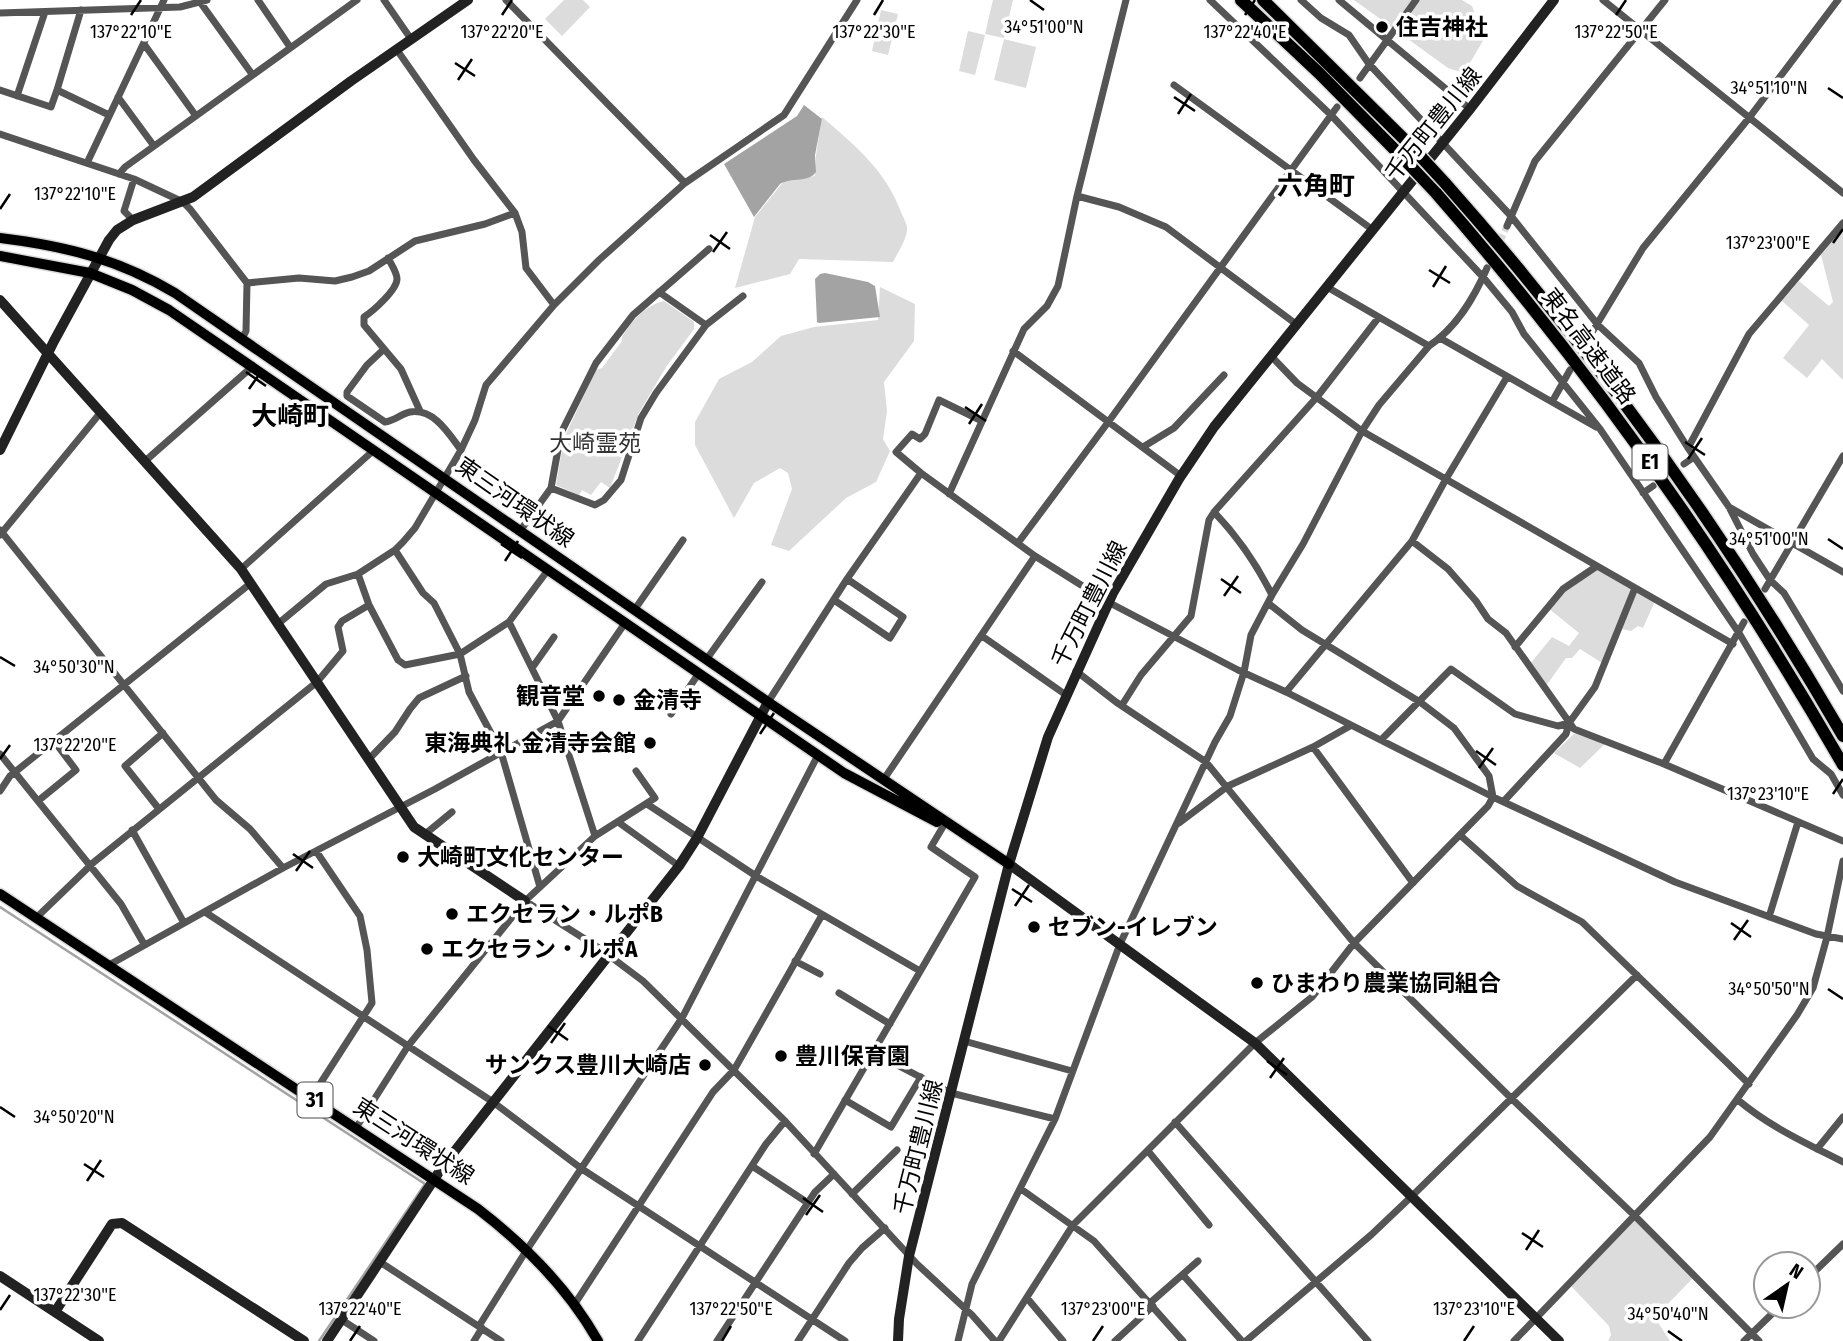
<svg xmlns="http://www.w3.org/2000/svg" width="1843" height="1341" font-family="'Fira Sans Condensed','Noto Sans JP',sans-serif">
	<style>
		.green { fill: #dcdcdc }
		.water { fill: #a3a3a3 }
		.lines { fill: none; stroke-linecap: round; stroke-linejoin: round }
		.stream { stroke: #a3a3a3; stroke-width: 2.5 }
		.street-tunnel { stroke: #d9d9d9; stroke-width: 7; stroke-dasharray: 7 3.5; stroke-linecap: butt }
		.primary-casing { stroke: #dbdbdb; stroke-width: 13 }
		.highway-casing { stroke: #dbdbdb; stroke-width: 15 }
		.street { stroke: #555; stroke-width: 7 }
		.secondary { stroke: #222; stroke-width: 10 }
		.primary { stroke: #000; stroke-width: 10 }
		.highway { stroke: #000; stroke-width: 12 }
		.highway-bridge-casing { stroke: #dbdbdb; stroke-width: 15; stroke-linecap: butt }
		.highway-bridge { stroke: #000; stroke-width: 12 }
		.ticks { fill: none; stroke: #000; stroke-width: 2.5 }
		.poi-dot { fill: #000; stroke: #fff; stroke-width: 2.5 }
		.labels { text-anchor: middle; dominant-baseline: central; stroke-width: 7; stroke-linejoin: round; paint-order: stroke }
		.shield { fill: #fff; stroke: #4c4c4c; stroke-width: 2 }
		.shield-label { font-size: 21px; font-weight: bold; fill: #000 }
		.poi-label { font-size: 23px; font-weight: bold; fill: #000; stroke: #fff; text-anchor: start }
		.street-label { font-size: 23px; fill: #000; stroke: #fff }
		.park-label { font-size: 23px; fill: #333; stroke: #fff }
		.quarter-label { font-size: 26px; font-weight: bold; fill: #000; stroke: #fff }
		.ticks-label { font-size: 18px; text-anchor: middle; fill: #000; stroke: #fff; stroke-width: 7; stroke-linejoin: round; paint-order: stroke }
	</style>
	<rect width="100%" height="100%" fill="#fff"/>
	<path class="green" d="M564,0H583L590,7L562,36L545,19Z
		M993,0H1013L1004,38L985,34Z
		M1354,0H1462L1472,6L1484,39L1464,73L1448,68Z
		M881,10L898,14L888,55L872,51Z
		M968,31L985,35L975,75L959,71Z
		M1004,39L1036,47L1026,88L994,80Z
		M822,117C855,145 886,171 901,212C903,217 906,222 907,227C908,238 898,252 893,262L799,259L790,274L735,288L755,217L784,181L815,176L816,155Z
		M1843,228V380L1822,359L1807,378L1783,358L1809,325L1782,301L1799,281L1829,306L1833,302L1821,255Z
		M880,287L915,304L914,341L884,382L887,411L883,439L890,451L876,482L846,498L789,551L771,545L792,489L788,473L780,468L754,483L734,518L695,445V422L719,379L752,362L781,336L814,327L878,320Z
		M664,301L694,322V329L666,367L639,413L610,488L601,482L591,495L582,490L579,495L556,485L564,438L596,370L602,368L622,341V337C632,321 644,306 664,301Z
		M1596,568L1632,589L1602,663L1580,649L1572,658H1566L1546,686L1530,664L1552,637L1569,646L1579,633L1548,608L1564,591Z
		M1637,591L1655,601L1643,628L1638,626L1631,631L1622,629Z
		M1575,733L1606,743L1580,768L1554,753Z
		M1633,1221H1637L1693,1278L1658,1314L1659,1324L1670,1341H1608L1611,1335L1609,1326L1571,1286Z"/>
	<path class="water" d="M804,105L822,119L815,155L816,172C809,183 791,177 780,184L754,217L724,164L797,116Z
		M825,273L868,282L875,286L880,317L819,323L817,322L815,279L820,274Z"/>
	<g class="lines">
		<path class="stream" d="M0,907L425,1184L319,1341"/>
		<path class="street-tunnel" d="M1491,260L1507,226"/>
		<defs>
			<path id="primary" d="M0,238C65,246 118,259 175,293L768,702L1009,864
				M0,256L90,273L132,290L169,310L844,773L937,822
				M0,894L478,1209C525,1245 569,1290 598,1341"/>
			<path id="highway" d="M1241,0L1319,73L1401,156
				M1263,0L1410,145
				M1445,183C1596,353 1729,539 1843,736
				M1436,193C1591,370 1726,561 1843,765"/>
		</defs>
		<use href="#primary" class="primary-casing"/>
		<use href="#highway" class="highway-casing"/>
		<path class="street" d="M258,0L290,47
			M384,0L411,39
			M506,0L685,183
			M1210,0L1331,115L1483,277L1512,312L1524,334L1600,429L1739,633L1813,759L1831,774L1843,795
			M1301,0L1321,18L1349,35L1369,64L1511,216L1598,325L1639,363L1656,397L1688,448L1729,507L1753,554L1770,580L1784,593L1843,691
			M1339,0L1470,109
			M1603,0L1843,193
			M200,2L252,74
			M0,13L180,7L207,0
			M144,44L196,116
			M397,50L474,160L515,213L522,232L526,268L554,305
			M1360,78L1416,0
			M1174,85L1373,230
			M0,90L51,107L57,90L109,115
			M57,90L81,10
			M17,96L45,12
			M118,97L154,146
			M0,134L134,179L183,202L190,209L247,283L246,331L242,339
			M87,163L164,0
			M119,174L125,167L357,0
			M1077,196L1119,207L1166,227L1296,324
			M133,220L124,211L134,179
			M1507,226L1535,161L1665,0
			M388,258C391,264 397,272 397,279C397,290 373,311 364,317V325L401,369L420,411
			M247,283L299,278L335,281L352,277L369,271L415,241L485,224L515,213
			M1327,287L1429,346
			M659,292L706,325
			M1440,338L1596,427
			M1588,339L1643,248L1749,118L1838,0
			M383,350L367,365L347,392V396L385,422C394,421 401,414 410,412C434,408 449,434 461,450
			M1013,351L1181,476
			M1271,356L1297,383L1362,431L1733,644
			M1552,402L1570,370
			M1143,447L1174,428L1224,375
			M1688,448L1749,334L1843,223
			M144,462L253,366
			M1684,464L1694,457
			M921,473L896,452L912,434L920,439L925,434L939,400L982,421
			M551,488L595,505L604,500L621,480L641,418L656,393L706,325L743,296
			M1643,493L1653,486
			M949,494L1024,329L1047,306L1058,286L1077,196L1126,0
			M1729,507L1843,572
			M1214,512C1239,538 1256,563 1272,595
			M0,530L216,800L250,829L283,868
			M520,531L551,488L561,433L596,363L633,315L709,249
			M0,535L101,412
			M1412,541L1448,569L1476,601L1488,619L1506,633L1574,729L1664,764L1843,841
			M1018,543L1109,421L1337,107
			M395,550L423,593L434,603L460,654L469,692L501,752L540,887
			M241,569L374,450
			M1765,589L1843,456
			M834,600L890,638L903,617L847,579
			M369,605L398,660L405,665L460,654L509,622L548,570
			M635,609L683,540
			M509,622L558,721L595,836
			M279,623L326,584L358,574L395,550L403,542L415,528L461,450L475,420L486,385L554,305L599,260L685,183L784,115L857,0
			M982,636L1066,695
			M1515,647L1563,589L1597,566
			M706,660L762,582
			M532,668L554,637
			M1076,671L1116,702L1206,762L1354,943L1512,1099L1635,1216L1759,1341
			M1286,692L1412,541L1446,479L1507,377
			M768,702L847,579L921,473L1035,556L1108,602L1238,670L1286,692L1493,797L1675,882L1816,934L1843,939
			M1122,705L1141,675L1191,616L1209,520L1214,512L1317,397L1379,317
			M671,714L699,673
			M1381,740L1451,669L1515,714L1558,726L1569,723
			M1313,747L1413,883
			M0,754L121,904L144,944
			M369,759L395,732L410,709L419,698L466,676
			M1664,764L1744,622
			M884,779L1035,556
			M0,791L10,776L251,583
			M38,801L76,770L54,741
			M1504,801L1566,734L1569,723L1595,687L1635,588
			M647,804L756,876L920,971
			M159,809L125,766L163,733
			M618,822L679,866
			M1179,823L1228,786L1313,747L1350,726
			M132,830L184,923
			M424,835L452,812
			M1460,835L1517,886L1582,922L1749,1084
			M525,901L599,948L643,981L785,1121L917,1264L972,1315L995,1341
			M205,912L493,1102L582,1169L845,1341
			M1769,917L1798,822
			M36,918L94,862L317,682L343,651L338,627L342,621L369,605L358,574
			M795,961L820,974
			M109,965L283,868L435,789L558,721L625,623
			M839,993L890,1024
			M964,1041L1072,1071
			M874,1053L951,1093L1055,1119
			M311,1098L372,1003L367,950L360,916L316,851
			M845,1100L891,1127L921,1077
			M1738,1100C1770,1127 1806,1143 1843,1162
			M1175,1122L1368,1341
			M356,1128L408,1046L525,901L595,836L655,798L636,771
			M1817,1149L1843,1117
			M1148,1151L1209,1225
			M814,1154L975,877L931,847L944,825
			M752,1166L808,1203
			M1021,1189L1094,1241L1183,1341
			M852,1194L897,1150
			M380,1262L501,1341
			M1183,1275L1242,1341
			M1808,1278L1843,1244
			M1027,1298L1063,1341
			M1150,1303L1198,1261
			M574,1305L713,1092L734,1070L822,915
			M342,1320L374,1341
			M479,1326L526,1251L682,1018L818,755
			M474,1341L482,1328
			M638,1341L766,1144L785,1121
			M717,1341L815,1192L834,1174
			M798,1341L849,1263L862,1248L885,1228
			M958,1341L972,1284L1055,1119L1120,944L1215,742L1230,716L1244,672L1251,635L1272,595L1303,544L1362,431L1379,405L1429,346C1457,327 1474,298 1487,268
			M999,1341L1073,1225L1255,1043L1312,997L1354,943L1488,806L1493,797L1489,776L1454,728L1420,702L1302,630L1268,603
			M1115,1341L1153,1306
			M1246,1341L1371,1235L1412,1196L1637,975
			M1514,1341L1710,1137L1797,1015L1813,988L1827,937L1843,861
			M1744,1341L1780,1306"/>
		<path class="secondary" d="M0,300L241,569L414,827L525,901
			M0,450L54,341L109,240L117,230L133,220L193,197L351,81L468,0
			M1009,864L1255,1043L1559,1341
			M0,1276L99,1341
			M55,1312L112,1224L122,1223L304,1341
			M327,1341L443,1166L679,866L697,838L768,702
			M898,1341L899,1319L909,1256L1009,864L1048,737L1113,593L1179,479L1214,427L1470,109L1554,0"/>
		<use href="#primary" class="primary"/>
		<use href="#highway" class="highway"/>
		<defs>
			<path id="highway-bridge" d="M1410,145L1445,183
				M1401,156L1436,193"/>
		</defs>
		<use href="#highway-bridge" class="highway-bridge-casing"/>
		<use href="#highway-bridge" class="highway-bridge"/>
	</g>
	<path class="ticks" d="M1030,0L1044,10M131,15L141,0M502,15L512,0M874,15L883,0M1245,15L1255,0M1616,15L1626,0M455,63L475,76M458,80L472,59M1828,88L1843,98M1174,97L1195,111M1178,114L1191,94M0,209L10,194M710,235L730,249M1833,243L1843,229M713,252L727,232M1429,270L1450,283M1433,287L1446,266M246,372L266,386M249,389L263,369M965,407L986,421M969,424L982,404M1685,442L1705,455M1688,459L1702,438M1828,539L1843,549M501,544L522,558M505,561L518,541M1221,579L1241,593M1224,596L1238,576M0,657L15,666M757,717L777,730M760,734L774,713M1476,751L1496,765M0,759L10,745M1479,768L1493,748M1833,794L1843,779M293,854L313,868M296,871L310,851M1012,889L1032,902M1015,906L1029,885M1731,923L1751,937M1734,940L1748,920M1828,989L1843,999M548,1026L568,1040M551,1043L565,1023M1267,1061L1287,1075M1270,1078L1284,1058M0,1107L15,1117M84,1164L104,1177M87,1181L101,1160M803,1198L823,1212M806,1215L820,1195M1522,1233L1543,1247M1526,1250L1539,1230M0,1310L10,1295M1668,1331L1682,1341M350,1341L360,1326M722,1341L731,1326M1093,1341L1103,1326M1464,1341L1474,1326"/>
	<g class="poi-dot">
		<circle cx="1382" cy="27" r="7"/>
		<circle cx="599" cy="696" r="7"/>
		<circle cx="619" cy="700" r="7"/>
		<circle cx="650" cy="743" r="7"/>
		<circle cx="403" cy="857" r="7"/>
		<circle cx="452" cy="914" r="7"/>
		<circle cx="1034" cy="927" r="7"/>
		<circle cx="427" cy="949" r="7"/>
		<circle cx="1257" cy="983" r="7"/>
		<circle cx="781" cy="1056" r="7"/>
		<circle cx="705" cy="1065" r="7"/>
	</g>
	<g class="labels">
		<g class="shield">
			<rect x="1632.5" y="444.5" width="35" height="35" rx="5"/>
			<rect x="297.5" y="1082.5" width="35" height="35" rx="5"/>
		</g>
		<g class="shield-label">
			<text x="1650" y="462">E1</text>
			<text x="315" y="1100">31</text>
		</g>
		<g class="poi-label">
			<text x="1396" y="27">住吉神社</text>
			<text x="585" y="696" text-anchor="end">観音堂</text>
			<text x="633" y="700">金清寺</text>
			<text x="636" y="743" text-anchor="end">東海典礼 金清寺会館</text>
			<text x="417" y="857">大崎町文化センター</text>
			<text x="466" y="914">エクセラン・ルポB</text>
			<text x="1048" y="927">セブン-イレブン</text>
			<text x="441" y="949">エクセラン・ルポA</text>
			<text x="1271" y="983">ひまわり農業協同組合</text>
			<text x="795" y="1056">豊川保育園</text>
			<text x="691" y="1065" text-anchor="end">サンクス豊川大崎店</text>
		</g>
		<g class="street-label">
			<text transform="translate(1433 124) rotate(-51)">千万町豊川線</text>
			<text transform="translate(1589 346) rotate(53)">東名高速道路</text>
			<text transform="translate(515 502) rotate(35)">東三河環状線</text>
			<text transform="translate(1089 604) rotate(-63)">千万町豊川線</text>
			<text transform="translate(414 1141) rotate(33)">東三河環状線</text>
			<text transform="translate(918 1147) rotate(-76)">千万町豊川線</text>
		</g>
		<g class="park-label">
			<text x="595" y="443">大崎霊苑</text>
		</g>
		<g class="quarter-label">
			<text x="1316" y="186">六角町</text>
			<text x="290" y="416">大崎町</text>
		</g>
	</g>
	<g class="ticks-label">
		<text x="1044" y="33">34°51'00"N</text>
		<text x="131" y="38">137°22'10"E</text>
		<text x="874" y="38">137°22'30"E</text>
		<text x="1245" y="38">137°22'40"E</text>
		<text x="1616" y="38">137°22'50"E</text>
		<text x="502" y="38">137°22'20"E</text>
		<text x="1769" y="94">34°51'10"N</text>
		<text x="75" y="200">137°22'10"E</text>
		<text x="1768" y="249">137°23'00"E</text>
		<text x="1769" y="545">34°51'00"N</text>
		<text x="74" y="673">34°50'30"N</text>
		<text x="75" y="751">137°22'20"E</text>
		<text x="1768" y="800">137°23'10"E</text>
		<text x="1769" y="995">34°50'50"N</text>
		<text x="74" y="1123">34°50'20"N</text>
		<text x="75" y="1301">137°22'30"E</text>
		<text x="360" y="1315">137°22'40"E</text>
		<text x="731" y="1315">137°22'50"E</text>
		<text x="1103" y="1315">137°23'00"E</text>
		<text x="1474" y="1315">137°23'10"E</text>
		<text x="1668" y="1320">34°50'40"N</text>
	</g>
	<g transform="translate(1787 1285) rotate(34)"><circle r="33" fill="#ffffff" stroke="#999999" stroke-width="2"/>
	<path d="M0-5L12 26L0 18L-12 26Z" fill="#000000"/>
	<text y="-10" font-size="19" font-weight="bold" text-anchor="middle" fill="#000000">N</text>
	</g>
</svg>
